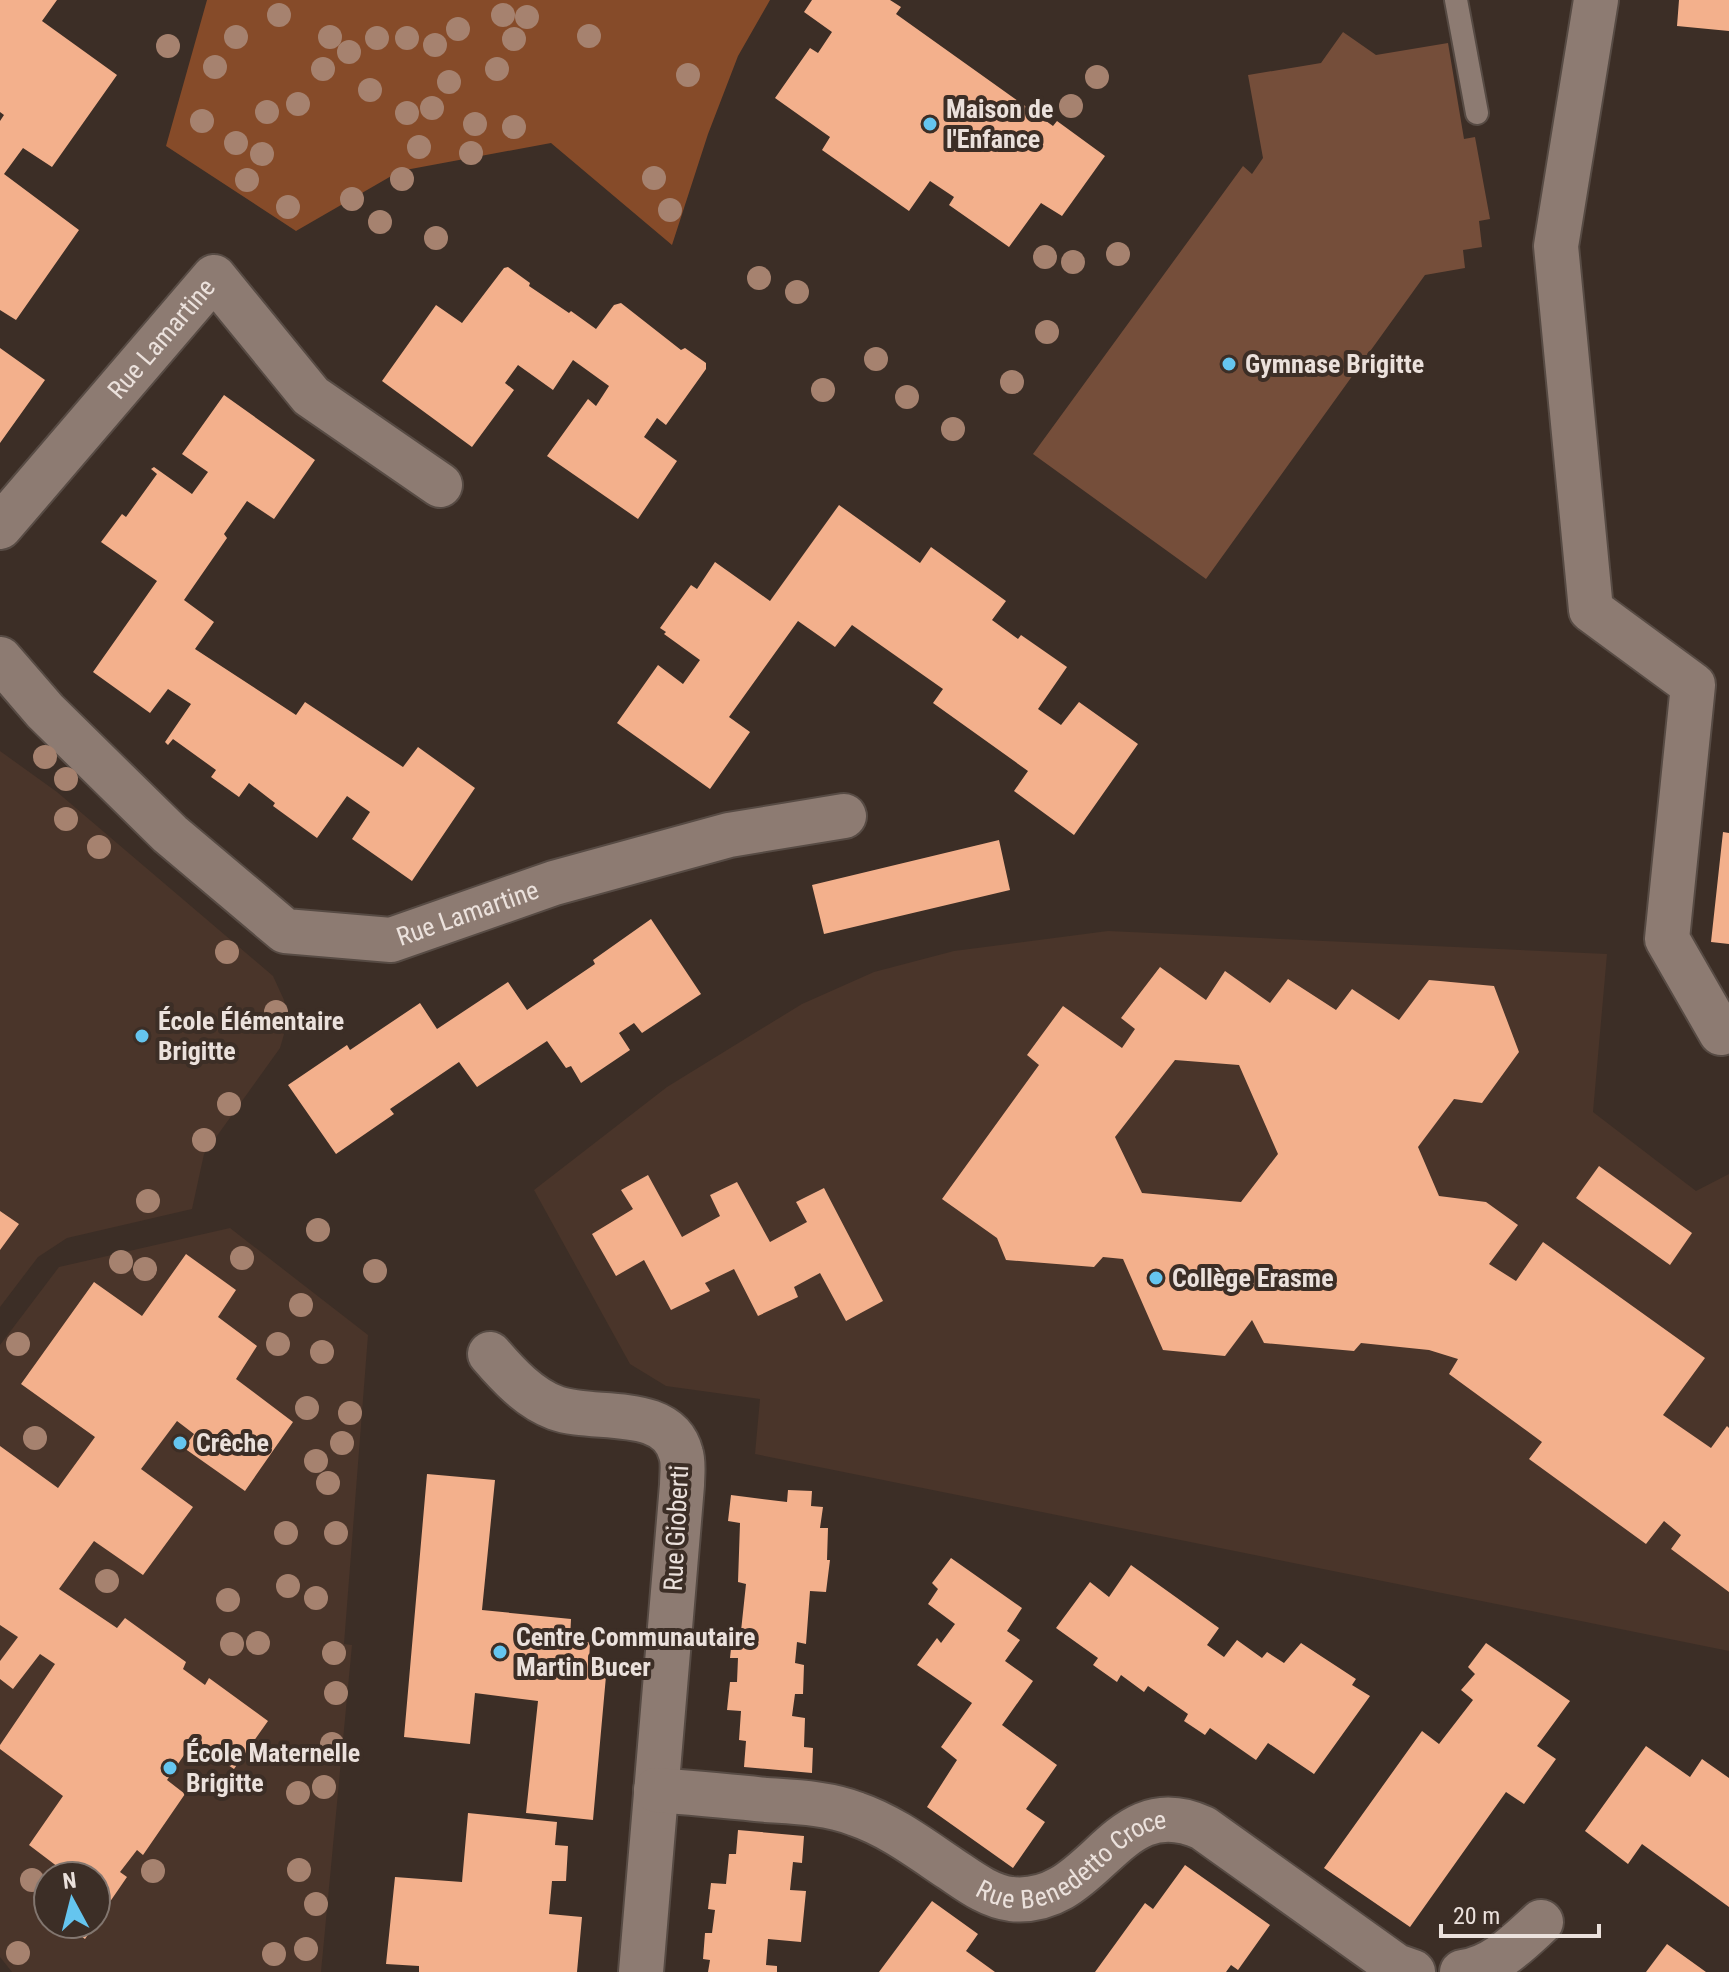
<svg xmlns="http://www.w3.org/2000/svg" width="1729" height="1972" font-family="'Roboto Condensed',sans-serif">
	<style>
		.built { fill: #4a352a; fill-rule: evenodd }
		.green { fill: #754e3a }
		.forest { fill: #864b29 }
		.building { fill: #f3b08c; fill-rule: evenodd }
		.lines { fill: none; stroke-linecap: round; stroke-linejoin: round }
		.lane-casing { stroke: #574b44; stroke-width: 26 }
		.street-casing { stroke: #574b44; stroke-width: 48 }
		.lane { stroke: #8d7b72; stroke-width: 22 }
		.street { stroke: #8d7b72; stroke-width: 44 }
		.tree { fill: #a6826f }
		.poi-dot { fill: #65c5ef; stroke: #3c2e26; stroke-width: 3 }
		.labels { text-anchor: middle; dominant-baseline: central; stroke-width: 8; stroke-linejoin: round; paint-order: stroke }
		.poi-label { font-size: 26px; font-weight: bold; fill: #ebe1dc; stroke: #3c2e26; text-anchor: start }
		.street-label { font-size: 26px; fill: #ebe1dc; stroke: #3c2e26 }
	</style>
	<rect width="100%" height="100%" fill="#3c2e26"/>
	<path class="built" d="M0,751L57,792L273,976L284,1000L287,1024L280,1048L204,1154L192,1209L67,1238L38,1257L0,1307Z
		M1108,931L1607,954L1593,1112L1696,1191L1729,1174V1651L755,1454L760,1399L666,1386L630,1364L534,1190L667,1087L802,1004L874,972L954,951Z
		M230,1228L368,1335L344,1644L352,1645L321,1972H12L0,1957V1345L59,1267ZM48,1876H96V1924H48Z"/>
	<path class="green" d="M1343,32L1376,55L1448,43L1464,139L1475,137L1490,219L1479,221L1482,247L1463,250L1465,268L1425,275L1206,579L1033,454L1243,166L1252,174L1263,158L1248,75L1321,63Z"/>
	<path class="forest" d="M207,0H770L738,56L708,134L672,245L551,143L400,171L296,231L166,146Z"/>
	<path class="building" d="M0,0H57L42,21L117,75L52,167L23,148L4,174L79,230L16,320L0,310V121L4,115L0,112Z
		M812,0H890L901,7L896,14L1053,126L1057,121L1105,156L1062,216L1041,203L1009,247L949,205L954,197L930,181L909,211L822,150L830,137L775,98L810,48L818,53L832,32L804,12Z
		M1679,0H1729V31L1677,26Z
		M508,267L530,283L529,286L569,313L571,311L596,329L614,305L621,303L681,350L685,348L706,363V369L666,425L657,418L644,437L677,461L638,519L547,456L588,399L596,406L609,386L573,360L553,390L518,365L505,383L514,390L472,447L382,381L436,305L462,323L504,268Z
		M0,348L45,380L0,443Z
		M224,395L315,460L274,519L247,501L224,534L227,538L184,600L214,622L195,649L296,715L305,702L403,767L418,747L475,788L412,881L352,839L370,812L347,796L317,838L273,806L275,803L249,783L239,797L211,777L216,770L173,739L168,745L165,742L191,704L168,689L150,713L93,672L157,581L101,542L122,514L126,517L157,474L151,469L154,467L192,494L208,472L182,454Z
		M839,505L920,563L931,547L1006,601L992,620L1018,639L1021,635L1067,667L1038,709L1061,725L1079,702L1138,744L1074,835L1014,791L1028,771L933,703L943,689L852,625L835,647L798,621L729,717L750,732L710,789L617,723L658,665L683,684L700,660L664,634L666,632L660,628L691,585L697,589L715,562L770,601Z
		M1723,832L1729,833V944L1711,942Z
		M999,840L1010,890L824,934L812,885Z
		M651,919L701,994L642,1033L634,1023L619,1033L630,1050L581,1083L571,1066L566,1068L547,1041L477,1087L459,1062L390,1109L394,1114L336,1154L288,1085L347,1045L350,1050L420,1003L437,1029L508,982L527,1010L595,964L593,960Z
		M1160,967L1206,1000L1225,971L1270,1003L1288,979L1336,1010L1352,989L1399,1020L1429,980L1494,986L1519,1052L1482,1103L1454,1099L1418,1147L1439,1196L1486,1202L1518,1225L1489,1264L1516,1281L1543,1242L1705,1358L1663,1415L1711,1448L1727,1426L1729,1428V1592L1671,1549L1681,1535L1664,1521L1646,1544L1529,1459L1542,1442L1449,1374L1458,1359L1429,1350L1361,1343L1354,1351L1264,1343L1252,1320L1225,1356L1163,1350L1123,1259L1103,1257L1094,1267L1006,1260L997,1238L942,1199L1039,1065L1027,1055L1063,1006L1122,1048L1135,1029L1121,1018ZM1175,1060L1239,1065L1278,1154L1241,1202L1142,1193L1115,1137Z
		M1599,1166L1692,1233L1670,1265L1576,1198Z
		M648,1175L682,1237L720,1216L710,1195L737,1182L770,1242L807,1222L796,1202L824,1188L883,1301L846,1321L820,1273L794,1287L798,1297L758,1316L734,1269L705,1283L710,1291L671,1310L644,1260L616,1276L592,1234L633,1209L621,1190Z
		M0,1211L19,1224L0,1250Z
		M186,1254L236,1290L218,1317L257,1346L236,1379L293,1422L245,1491L184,1448L194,1434L177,1421L141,1469L193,1507L143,1575L94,1541L59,1589L117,1628L125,1618L186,1662L183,1669L205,1685L209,1678L268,1721L234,1769L193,1742L167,1780L185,1794L143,1855L137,1850L120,1872L127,1877L96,1922V1876H52L58,1867L29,1845L63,1796L0,1749V1745L55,1664L40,1654L13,1689L0,1679V1661L18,1637L0,1625V1446L58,1488L95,1437L21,1384L94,1282L142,1316Z
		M427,1474L495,1480L482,1610L571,1619L570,1639L590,1642L589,1663L607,1665L593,1820L526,1813L538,1701L475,1693L470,1744L404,1737Z
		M788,1490L812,1491L811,1506L823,1507L820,1528H828L827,1560H830L826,1592L810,1591L806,1644L797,1642L795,1663L804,1665L803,1694H795L792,1716L805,1718L804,1747L813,1748L812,1773L744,1767L746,1741L739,1740L741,1711L727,1710L730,1682H737L738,1658H730L733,1630L741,1631L746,1584L738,1582L740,1523L728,1521L731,1495L787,1502Z
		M951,1558L1022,1608L1007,1631L1020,1640L1005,1661L1033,1681L1002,1725L1057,1765L1026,1809L1045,1822L1013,1868L927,1807L957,1760L941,1747L972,1703L917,1665L937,1638L941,1643L955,1624L928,1604L938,1589L932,1583Z
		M1131,1565L1219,1628L1207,1645L1224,1657L1237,1640L1262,1658L1267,1652L1284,1663L1301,1643L1356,1679L1352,1685L1370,1696L1314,1774L1268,1743L1256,1760L1210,1728L1205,1735L1184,1721L1188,1714L1148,1686L1144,1692L1121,1675L1117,1682L1093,1665L1098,1658L1056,1628L1090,1582L1109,1597Z
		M1486,1643L1570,1701L1537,1746L1556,1759L1524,1804L1506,1792L1410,1927L1324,1868L1422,1731L1439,1744L1473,1700L1461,1690L1475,1674L1468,1667Z
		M1646,1746L1690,1777L1702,1759L1729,1778V1907L1642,1844L1628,1864L1585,1831Z
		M468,1813L557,1822L555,1845L568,1846L566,1881H552L549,1914L582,1917L577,1972H419V1966L386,1964L395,1877L462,1882Z
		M738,1830L804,1836L802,1863L793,1862L790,1890L806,1891L801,1942L768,1939L766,1965L777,1966V1972H708L710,1960L703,1959L705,1933H712L715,1910L708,1909L711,1883L726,1884L729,1854H736Z
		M1185,1865L1270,1925L1238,1970L1231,1965L1226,1972H1095L1145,1903L1153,1909Z
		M48,1882V1912L34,1902Z
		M932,1901L978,1934L966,1951L995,1972H879Z
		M64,1924H95L85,1939Z
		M1667,1944L1706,1972H1646Z"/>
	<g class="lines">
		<defs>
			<path id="lane" d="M1456,0L1477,113"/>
			<g id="street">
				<path d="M1596,0L1556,246L1591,610L1693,685L1667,939L1721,1033L1729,1029"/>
				<path id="s1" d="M0,527L214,277L311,396L440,485"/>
				<path id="s2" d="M0,659L45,711L170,834L285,931L391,940L554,883L729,835L844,816"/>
				<path d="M490,1354C508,1375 529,1398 556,1408C594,1422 668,1403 681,1454C684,1463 682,1476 682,1485L641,1972"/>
				<path id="s3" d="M656,1790C693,1793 730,1796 766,1800C796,1802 828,1803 856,1814C891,1826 921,1849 951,1869C969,1881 988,1896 1011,1899C1097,1908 1114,1787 1203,1828L1396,1966L1413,1972"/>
				<path d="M1462,1972C1494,1968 1518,1943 1541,1922"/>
			</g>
		</defs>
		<use href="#lane" class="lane-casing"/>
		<use href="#street" class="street-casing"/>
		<use href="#lane" class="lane"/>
		<use href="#street" class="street"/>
	</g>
	<g class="tree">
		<circle cx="279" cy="15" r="12"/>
		<circle cx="503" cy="15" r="12"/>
		<circle cx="527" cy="17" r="12"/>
		<circle cx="458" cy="29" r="12"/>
		<circle cx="589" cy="36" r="12"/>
		<circle cx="236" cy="37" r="12"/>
		<circle cx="330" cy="37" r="12"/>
		<circle cx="377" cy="38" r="12"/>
		<circle cx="407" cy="38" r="12"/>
		<circle cx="514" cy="39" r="12"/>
		<circle cx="435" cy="45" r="12"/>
		<circle cx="168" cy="46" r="12"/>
		<circle cx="349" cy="52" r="12"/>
		<circle cx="215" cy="67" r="12"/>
		<circle cx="323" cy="69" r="12"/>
		<circle cx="497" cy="69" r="12"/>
		<circle cx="688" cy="75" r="12"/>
		<circle cx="1097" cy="77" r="12"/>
		<circle cx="449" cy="82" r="12"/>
		<circle cx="370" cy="90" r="12"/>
		<circle cx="298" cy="104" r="12"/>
		<circle cx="1071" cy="106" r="12"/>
		<circle cx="432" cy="108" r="12"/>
		<circle cx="267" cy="112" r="12"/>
		<circle cx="407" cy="113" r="12"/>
		<circle cx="202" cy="121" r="12"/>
		<circle cx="475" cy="124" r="12"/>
		<circle cx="514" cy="127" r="12"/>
		<circle cx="236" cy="143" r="12"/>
		<circle cx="419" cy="147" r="12"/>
		<circle cx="471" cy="153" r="12"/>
		<circle cx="262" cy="154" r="12"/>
		<circle cx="654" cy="178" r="12"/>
		<circle cx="402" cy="179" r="12"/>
		<circle cx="247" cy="180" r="12"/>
		<circle cx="352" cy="199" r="12"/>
		<circle cx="288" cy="207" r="12"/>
		<circle cx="670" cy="210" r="12"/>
		<circle cx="380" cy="222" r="12"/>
		<circle cx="436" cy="238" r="12"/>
		<circle cx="1118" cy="254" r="12"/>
		<circle cx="1045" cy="257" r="12"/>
		<circle cx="1073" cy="262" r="12"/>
		<circle cx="759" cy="278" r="12"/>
		<circle cx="797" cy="292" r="12"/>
		<circle cx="1047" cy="332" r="12"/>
		<circle cx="876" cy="359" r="12"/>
		<circle cx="1012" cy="382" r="12"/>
		<circle cx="823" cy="390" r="12"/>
		<circle cx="907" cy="397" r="12"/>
		<circle cx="953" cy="429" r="12"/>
		<circle cx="45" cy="757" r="12"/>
		<circle cx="66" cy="779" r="12"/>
		<circle cx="66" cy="819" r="12"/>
		<circle cx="99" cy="847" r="12"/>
		<circle cx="227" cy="952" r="12"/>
		<circle cx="276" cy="1012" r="12"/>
		<circle cx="229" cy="1104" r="12"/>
		<circle cx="204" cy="1140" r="12"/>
		<circle cx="148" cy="1201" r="12"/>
		<circle cx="318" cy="1230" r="12"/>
		<circle cx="242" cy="1258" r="12"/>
		<circle cx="121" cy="1262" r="12"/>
		<circle cx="145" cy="1269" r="12"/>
		<circle cx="375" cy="1271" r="12"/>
		<circle cx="301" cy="1305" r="12"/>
		<circle cx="18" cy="1344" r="12"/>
		<circle cx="278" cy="1344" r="12"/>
		<circle cx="322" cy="1352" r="12"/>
		<circle cx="307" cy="1408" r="12"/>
		<circle cx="350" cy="1413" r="12"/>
		<circle cx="35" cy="1438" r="12"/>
		<circle cx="342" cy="1443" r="12"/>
		<circle cx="316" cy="1461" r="12"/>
		<circle cx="328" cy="1483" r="12"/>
		<circle cx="286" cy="1533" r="12"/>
		<circle cx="336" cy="1533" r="12"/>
		<circle cx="107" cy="1581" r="12"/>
		<circle cx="288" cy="1586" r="12"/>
		<circle cx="316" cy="1598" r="12"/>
		<circle cx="228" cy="1600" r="12"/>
		<circle cx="258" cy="1643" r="12"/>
		<circle cx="232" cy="1644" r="12"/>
		<circle cx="334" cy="1653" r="12"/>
		<circle cx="336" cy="1693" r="12"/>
		<circle cx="332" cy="1744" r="12"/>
		<circle cx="324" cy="1787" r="12"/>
		<circle cx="298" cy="1793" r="12"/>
		<circle cx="299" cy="1870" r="12"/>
		<circle cx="153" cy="1871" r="12"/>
		<circle cx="32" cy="1880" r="12"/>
		<circle cx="316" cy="1904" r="12"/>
		<circle cx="306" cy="1949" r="12"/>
		<circle cx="18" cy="1953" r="12"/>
		<circle cx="274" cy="1954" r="12"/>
	</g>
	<g class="poi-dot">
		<circle cx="930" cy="124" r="8"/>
		<circle cx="1229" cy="364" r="8"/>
		<circle cx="142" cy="1036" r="8"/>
		<circle cx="1156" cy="1278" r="8"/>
		<circle cx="180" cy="1443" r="8"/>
		<circle cx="500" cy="1652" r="8"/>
		<circle cx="170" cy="1768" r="8"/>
	</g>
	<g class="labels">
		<g class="poi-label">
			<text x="946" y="109">Maison de<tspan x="946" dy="30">l'Enfance</tspan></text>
			<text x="1245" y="364">Gymnase Brigitte</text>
			<text x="158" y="1021">École Élémentaire<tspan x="158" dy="30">Brigitte</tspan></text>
			<text x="1172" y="1278">Collège Erasme</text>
			<text x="196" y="1443">Crêche</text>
			<text x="516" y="1637">Centre Communautaire<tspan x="516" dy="30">Martin Bucer</tspan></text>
			<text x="186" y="1753">École Maternelle<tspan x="186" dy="30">Brigitte</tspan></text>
		</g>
		<g class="street-label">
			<text stroke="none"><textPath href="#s1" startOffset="248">Rue Lamartine</textPath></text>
			<text stroke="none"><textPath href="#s2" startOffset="582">Rue Lamartine</textPath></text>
			<text transform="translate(676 1528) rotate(-87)">Rue Gioberti</text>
			<text stroke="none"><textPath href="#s3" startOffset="452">Rue Benedetto Croce</textPath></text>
		</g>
	</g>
	<g transform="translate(72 1900) rotate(353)"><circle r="38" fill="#3c2e26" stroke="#82766f" stroke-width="2"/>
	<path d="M0-6L14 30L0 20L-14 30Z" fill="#65c5ef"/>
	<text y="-12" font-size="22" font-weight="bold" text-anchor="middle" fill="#ebe1dc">N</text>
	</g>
	<path d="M1441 1924v12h158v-12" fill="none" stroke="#ebe1dc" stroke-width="4"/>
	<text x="1453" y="1924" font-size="24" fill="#ebe1dc" stroke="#3c2e26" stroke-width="6" paint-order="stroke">20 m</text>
</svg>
